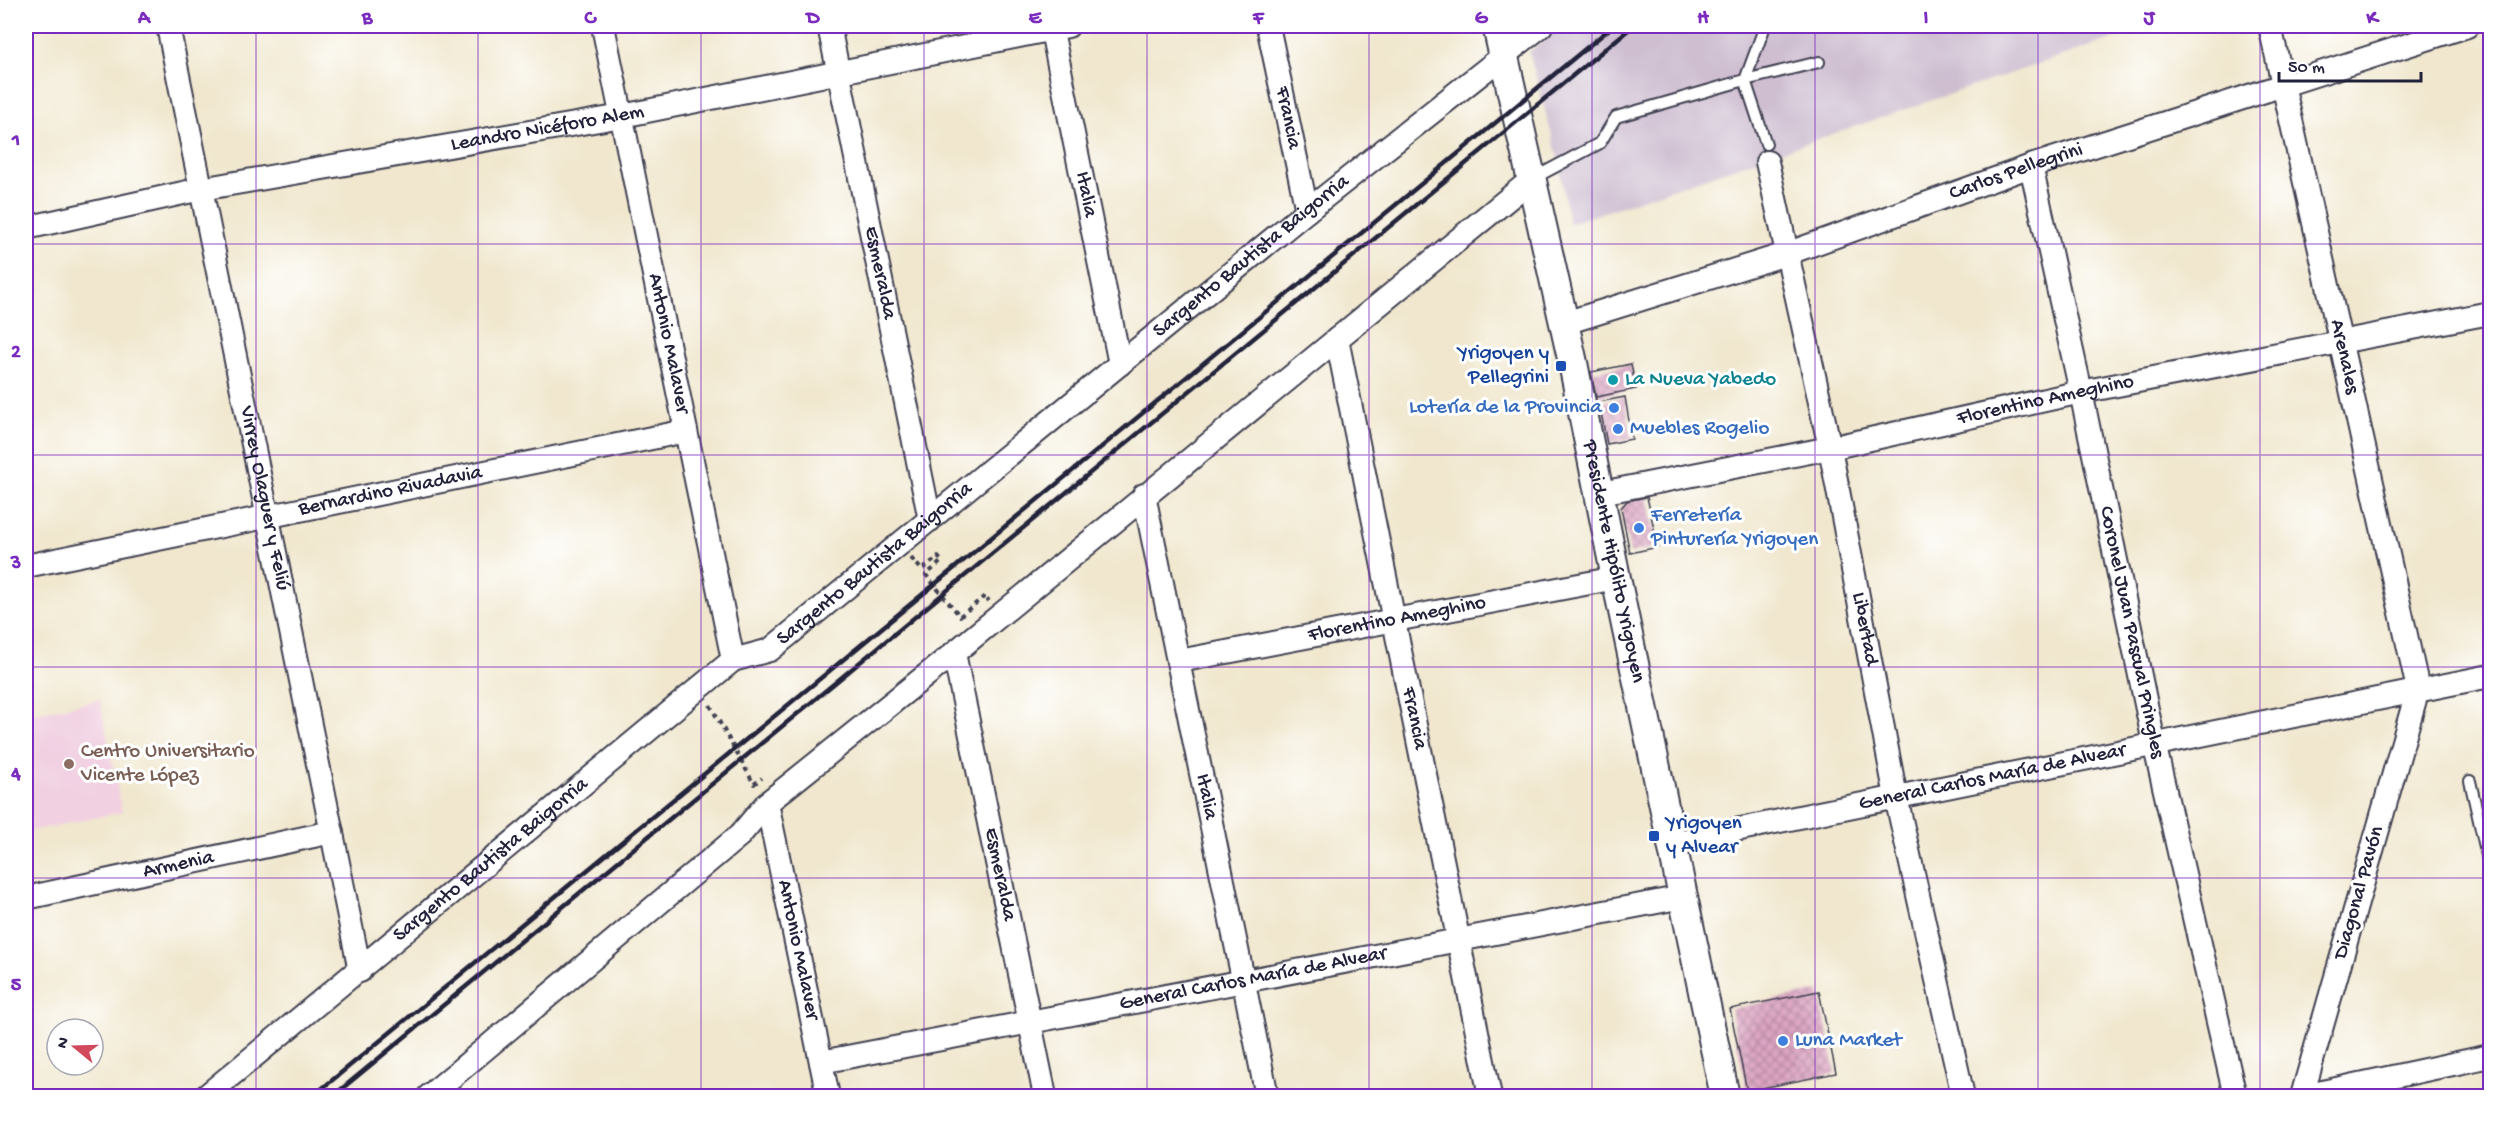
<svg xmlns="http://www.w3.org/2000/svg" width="2516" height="1122" font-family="'Gochi Hand',sans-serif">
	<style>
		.built { fill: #f1d0e2 }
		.industrial { fill: #cebed0 }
		.building { fill: url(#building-cross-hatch) }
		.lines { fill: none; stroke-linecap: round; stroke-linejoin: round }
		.service-casing { stroke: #414051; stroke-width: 14 }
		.minor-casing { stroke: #414051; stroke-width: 26 }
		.tertiary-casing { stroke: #414051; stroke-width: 32 }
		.path { stroke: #414051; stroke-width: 4; stroke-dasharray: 4.5 4.5; stroke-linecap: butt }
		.service { stroke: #fff; stroke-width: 10 }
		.minor { stroke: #fff; stroke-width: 22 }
		.tertiary { stroke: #fff; stroke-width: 28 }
		.rail { stroke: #22223b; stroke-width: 4.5 }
		.grid { fill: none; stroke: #7b2cbf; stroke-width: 1.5; stroke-opacity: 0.55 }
		.transit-dot { fill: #1a4fb4; stroke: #fff; stroke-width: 2 }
		.culture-dot { fill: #0f9aa8; stroke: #fff; stroke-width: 2 }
		.shop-dot { fill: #3f7fe0; stroke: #fff; stroke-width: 2 }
		.education-dot { fill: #8d6e63; stroke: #fff; stroke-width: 2 }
		.labels { text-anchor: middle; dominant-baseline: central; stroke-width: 6; stroke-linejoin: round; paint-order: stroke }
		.street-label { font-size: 21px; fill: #22223b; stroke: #fff }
		.transit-label { font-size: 21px; fill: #164399; stroke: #fff; text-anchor: end }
		.culture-label { font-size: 21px; fill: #0d838f; stroke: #fff; text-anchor: start }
		.shop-label { font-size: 21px; fill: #366cbe; stroke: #fff; text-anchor: start }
		.education-label { font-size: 21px; fill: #785e54; stroke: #fff; text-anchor: start }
		.neatline { fill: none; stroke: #7b2cbf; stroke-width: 2 }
		.grid-label { font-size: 20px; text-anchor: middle; font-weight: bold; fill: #7b2cbf }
	</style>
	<defs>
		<pattern id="building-cross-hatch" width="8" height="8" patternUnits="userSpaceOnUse" patternTransform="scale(1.5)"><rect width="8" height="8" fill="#dda5c3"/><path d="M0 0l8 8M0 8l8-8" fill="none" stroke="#b386a0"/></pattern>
	</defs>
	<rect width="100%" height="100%" fill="#fff"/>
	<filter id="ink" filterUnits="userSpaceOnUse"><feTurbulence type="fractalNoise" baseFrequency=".0167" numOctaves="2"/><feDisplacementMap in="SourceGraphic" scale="12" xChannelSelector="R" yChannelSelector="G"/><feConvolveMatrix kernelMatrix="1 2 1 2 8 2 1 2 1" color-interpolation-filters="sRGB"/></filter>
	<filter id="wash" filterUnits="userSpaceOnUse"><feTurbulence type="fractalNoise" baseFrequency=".008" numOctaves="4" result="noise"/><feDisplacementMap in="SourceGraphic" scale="24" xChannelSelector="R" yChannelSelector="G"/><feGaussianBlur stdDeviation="1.35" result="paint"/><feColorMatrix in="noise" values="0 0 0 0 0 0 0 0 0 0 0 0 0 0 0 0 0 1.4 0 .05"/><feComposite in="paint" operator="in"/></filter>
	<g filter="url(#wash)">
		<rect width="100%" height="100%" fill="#f0e7ce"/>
		<path class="built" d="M100,700L122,812L26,832V715Z"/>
		<path class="industrial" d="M1562,26H2150L1569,224L1558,158L1529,52Z"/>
		<g id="blocks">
			<path class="building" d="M1631,364L1636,389L1596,397L1591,372Z
				M1625,397L1632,439L1607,444L1599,402Z
				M1647,497L1658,547L1630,553L1621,508L1627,501Z
				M1819,991L1836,1073L1747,1091L1730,1009Z"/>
		</g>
	</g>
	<g filter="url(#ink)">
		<use href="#blocks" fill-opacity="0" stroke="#414051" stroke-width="1.5"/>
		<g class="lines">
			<defs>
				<path id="service" d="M1765,26L1745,80L1766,144
					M1534,178L1600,143L1616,117L1745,80L1819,62
					M2470,781L2490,869"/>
				<g id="minor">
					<path id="s1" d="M168,26L360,971"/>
					<path id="s2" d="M603,26L733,660"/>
					<path id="s3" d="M829,26L930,520"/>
					<path id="s4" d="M1051,26L1120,364"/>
					<path id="s5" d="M1268,26L1307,211"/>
					<path id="s6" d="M2270,26L2418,689L2302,1096"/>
					<path id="s7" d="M1767,162L1830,448L1896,797L1963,1096"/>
					<path id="s8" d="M2031,166L2081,392L2154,743L2235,1096"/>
					<path id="s9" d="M26,228L201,189L622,116L1068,26"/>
					<path id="s10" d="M1565,323L1786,254L2031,166L2467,26"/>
					<path id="s11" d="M1337,339L1490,1096"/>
					<path id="s12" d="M1601,493L1830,448L2081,392L2490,313"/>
					<path id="s13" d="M1144,495L1267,1096"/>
					<path id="s14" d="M26,566L686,431"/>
					<path id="s15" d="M954,653L1045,1096"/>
					<path id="s16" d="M1179,661L1616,578"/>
					<path id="s17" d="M767,803L828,1096"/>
					<path id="s18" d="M1672,843L2490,676"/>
					<path id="s19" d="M26,898L332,832"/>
					<path id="s20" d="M821,1062L1683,897"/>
					<path id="s21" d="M206,1096L733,660L770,650L1307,211L1541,26"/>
					<path d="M429,1096L740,835L767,803L954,653L1531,180"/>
					<path d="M2304,1096L2490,1056"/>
				</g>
				<g id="tertiary">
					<path id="s22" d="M1497,26L1573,363L1616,578L1725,1096"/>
				</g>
			</defs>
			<use href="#service" class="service-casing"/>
			<use href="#minor" class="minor-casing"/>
			<use href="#tertiary" class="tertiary-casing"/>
			<path class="path" d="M911,558L922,570L938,557L942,561L926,575L960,616L985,596L989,601
				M710,705L754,784L762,778"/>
			<use href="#service" class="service"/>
			<use href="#minor" class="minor"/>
			<use href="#tertiary" class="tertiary"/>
			<path class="rail" d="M313,1096L1613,26
				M333,1096L1633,26"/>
		</g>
	</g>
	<path class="grid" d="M256,26V1096M478,26V1096M701,26V1096M924,26V1096M1147,26V1096M1369,26V1096M1592,26V1096M1815,26V1096M2038,26V1096M2260,26V1096M26,244H2490M26,455H2490M26,667H2490M26,878H2490"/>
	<g class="transit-dot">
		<rect x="1555" y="360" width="12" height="12" rx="3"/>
		<rect x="1648" y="830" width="12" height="12" rx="3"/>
	</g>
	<circle class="culture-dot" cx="1613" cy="380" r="6"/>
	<g class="shop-dot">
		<circle cx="1614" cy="408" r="6"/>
		<circle cx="1618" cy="429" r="6"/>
		<circle cx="1639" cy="528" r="6"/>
		<circle cx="1783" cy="1041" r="6"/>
	</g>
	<circle class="education-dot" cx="69" cy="764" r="6"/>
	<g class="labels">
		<g class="street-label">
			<text stroke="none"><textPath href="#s5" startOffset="94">Francia</textPath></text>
			<text stroke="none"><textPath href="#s9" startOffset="531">Leandro Nicéforo Alem</textPath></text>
			<text stroke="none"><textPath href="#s10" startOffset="476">Carlos Pellegrini</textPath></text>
			<text stroke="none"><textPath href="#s4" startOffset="172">Italia</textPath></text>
			<text stroke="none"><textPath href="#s21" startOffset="1344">Sargento Bautista Baigorria</textPath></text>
			<text stroke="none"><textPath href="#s3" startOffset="252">Esmeralda</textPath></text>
			<text stroke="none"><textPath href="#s2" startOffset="324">Antonio Malaver</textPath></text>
			<text stroke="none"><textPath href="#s6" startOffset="339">Arenales</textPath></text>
			<text stroke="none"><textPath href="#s12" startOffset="454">Florentino Ameghino</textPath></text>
			<text stroke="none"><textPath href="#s14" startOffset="372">Bernardino Rivadavia</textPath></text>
			<text stroke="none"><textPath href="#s1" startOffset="482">Virrey Olaguer y Feliú</textPath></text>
			<text stroke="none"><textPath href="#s22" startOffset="548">Presidente Hipólito Yrigoyen</textPath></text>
			<text stroke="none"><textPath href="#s21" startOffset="858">Sargento Bautista Baigorria</textPath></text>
			<text stroke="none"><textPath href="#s16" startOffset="222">Florentino Ameghino</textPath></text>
			<text stroke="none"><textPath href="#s7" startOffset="477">Libertad</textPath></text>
			<text stroke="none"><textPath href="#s8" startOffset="477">Coronel Juan Pascual Pringles</textPath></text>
			<text stroke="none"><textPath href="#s11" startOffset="387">Francia</textPath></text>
			<text stroke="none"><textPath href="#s18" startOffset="327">General Carlos María de Alvear</textPath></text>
			<text stroke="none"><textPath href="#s13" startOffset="308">Italia</textPath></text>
			<text stroke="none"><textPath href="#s21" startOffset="370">Sargento Bautista Baigorria</textPath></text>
			<text stroke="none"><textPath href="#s19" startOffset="156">Armenia</textPath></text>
			<text stroke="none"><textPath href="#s15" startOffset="226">Esmeralda</textPath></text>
			<text transform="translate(2360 893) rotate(-74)">Diagonal Pavón</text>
			<text stroke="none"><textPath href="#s17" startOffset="150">Antonio Malaver</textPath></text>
			<text stroke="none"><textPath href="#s20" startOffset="440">General Carlos María de Alvear</textPath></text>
		</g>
		<g class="transit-label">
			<text x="1549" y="354">Yrigoyen y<tspan x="1549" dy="24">Pellegrini</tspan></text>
			<text x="1666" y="824" text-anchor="start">Yrigoyen<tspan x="1666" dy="24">y Alvear</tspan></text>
		</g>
		<g class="culture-label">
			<text x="1625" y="380">La Nueva Yabedo</text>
		</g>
		<g class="shop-label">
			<text x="1602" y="408" text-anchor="end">Lotería de la Provincia</text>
			<text x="1630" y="429">Muebles Rogelio</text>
			<text x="1651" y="516">Ferretería<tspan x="1651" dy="24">Pinturería Yrigoyen</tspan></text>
			<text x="1795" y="1041">Luna Market</text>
		</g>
		<g class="education-label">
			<text x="81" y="752">Centro Universitario<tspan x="81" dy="24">Vicente López</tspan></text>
		</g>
	</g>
	<rect width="2516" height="1122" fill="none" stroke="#fff" stroke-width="66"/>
	<g transform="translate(75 1047) rotate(289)"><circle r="28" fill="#ffffff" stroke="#a7a7b1" stroke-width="1.5"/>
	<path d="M0-4.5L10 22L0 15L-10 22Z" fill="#d1495b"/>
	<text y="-9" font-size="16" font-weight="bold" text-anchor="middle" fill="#22223b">N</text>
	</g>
	<path d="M2279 72v9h142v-9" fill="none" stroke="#22223b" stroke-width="3"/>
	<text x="2288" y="72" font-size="18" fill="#22223b" stroke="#ffffff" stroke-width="4.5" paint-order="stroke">50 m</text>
	<rect x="33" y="33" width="2450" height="1056" class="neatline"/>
	<g class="grid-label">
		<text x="144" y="23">A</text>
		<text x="367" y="23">B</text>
		<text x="590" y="23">C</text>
		<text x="813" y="23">D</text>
		<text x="1035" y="23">E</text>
		<text x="1258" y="23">F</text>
		<text x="1481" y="23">G</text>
		<text x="1703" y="23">H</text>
		<text x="1926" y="23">I</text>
		<text x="2149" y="23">J</text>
		<text x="2372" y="23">K</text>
		<text x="16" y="145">1</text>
		<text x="16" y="357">2</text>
		<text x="16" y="568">3</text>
		<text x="16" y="779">4</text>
		<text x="16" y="990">5</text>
	</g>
</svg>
